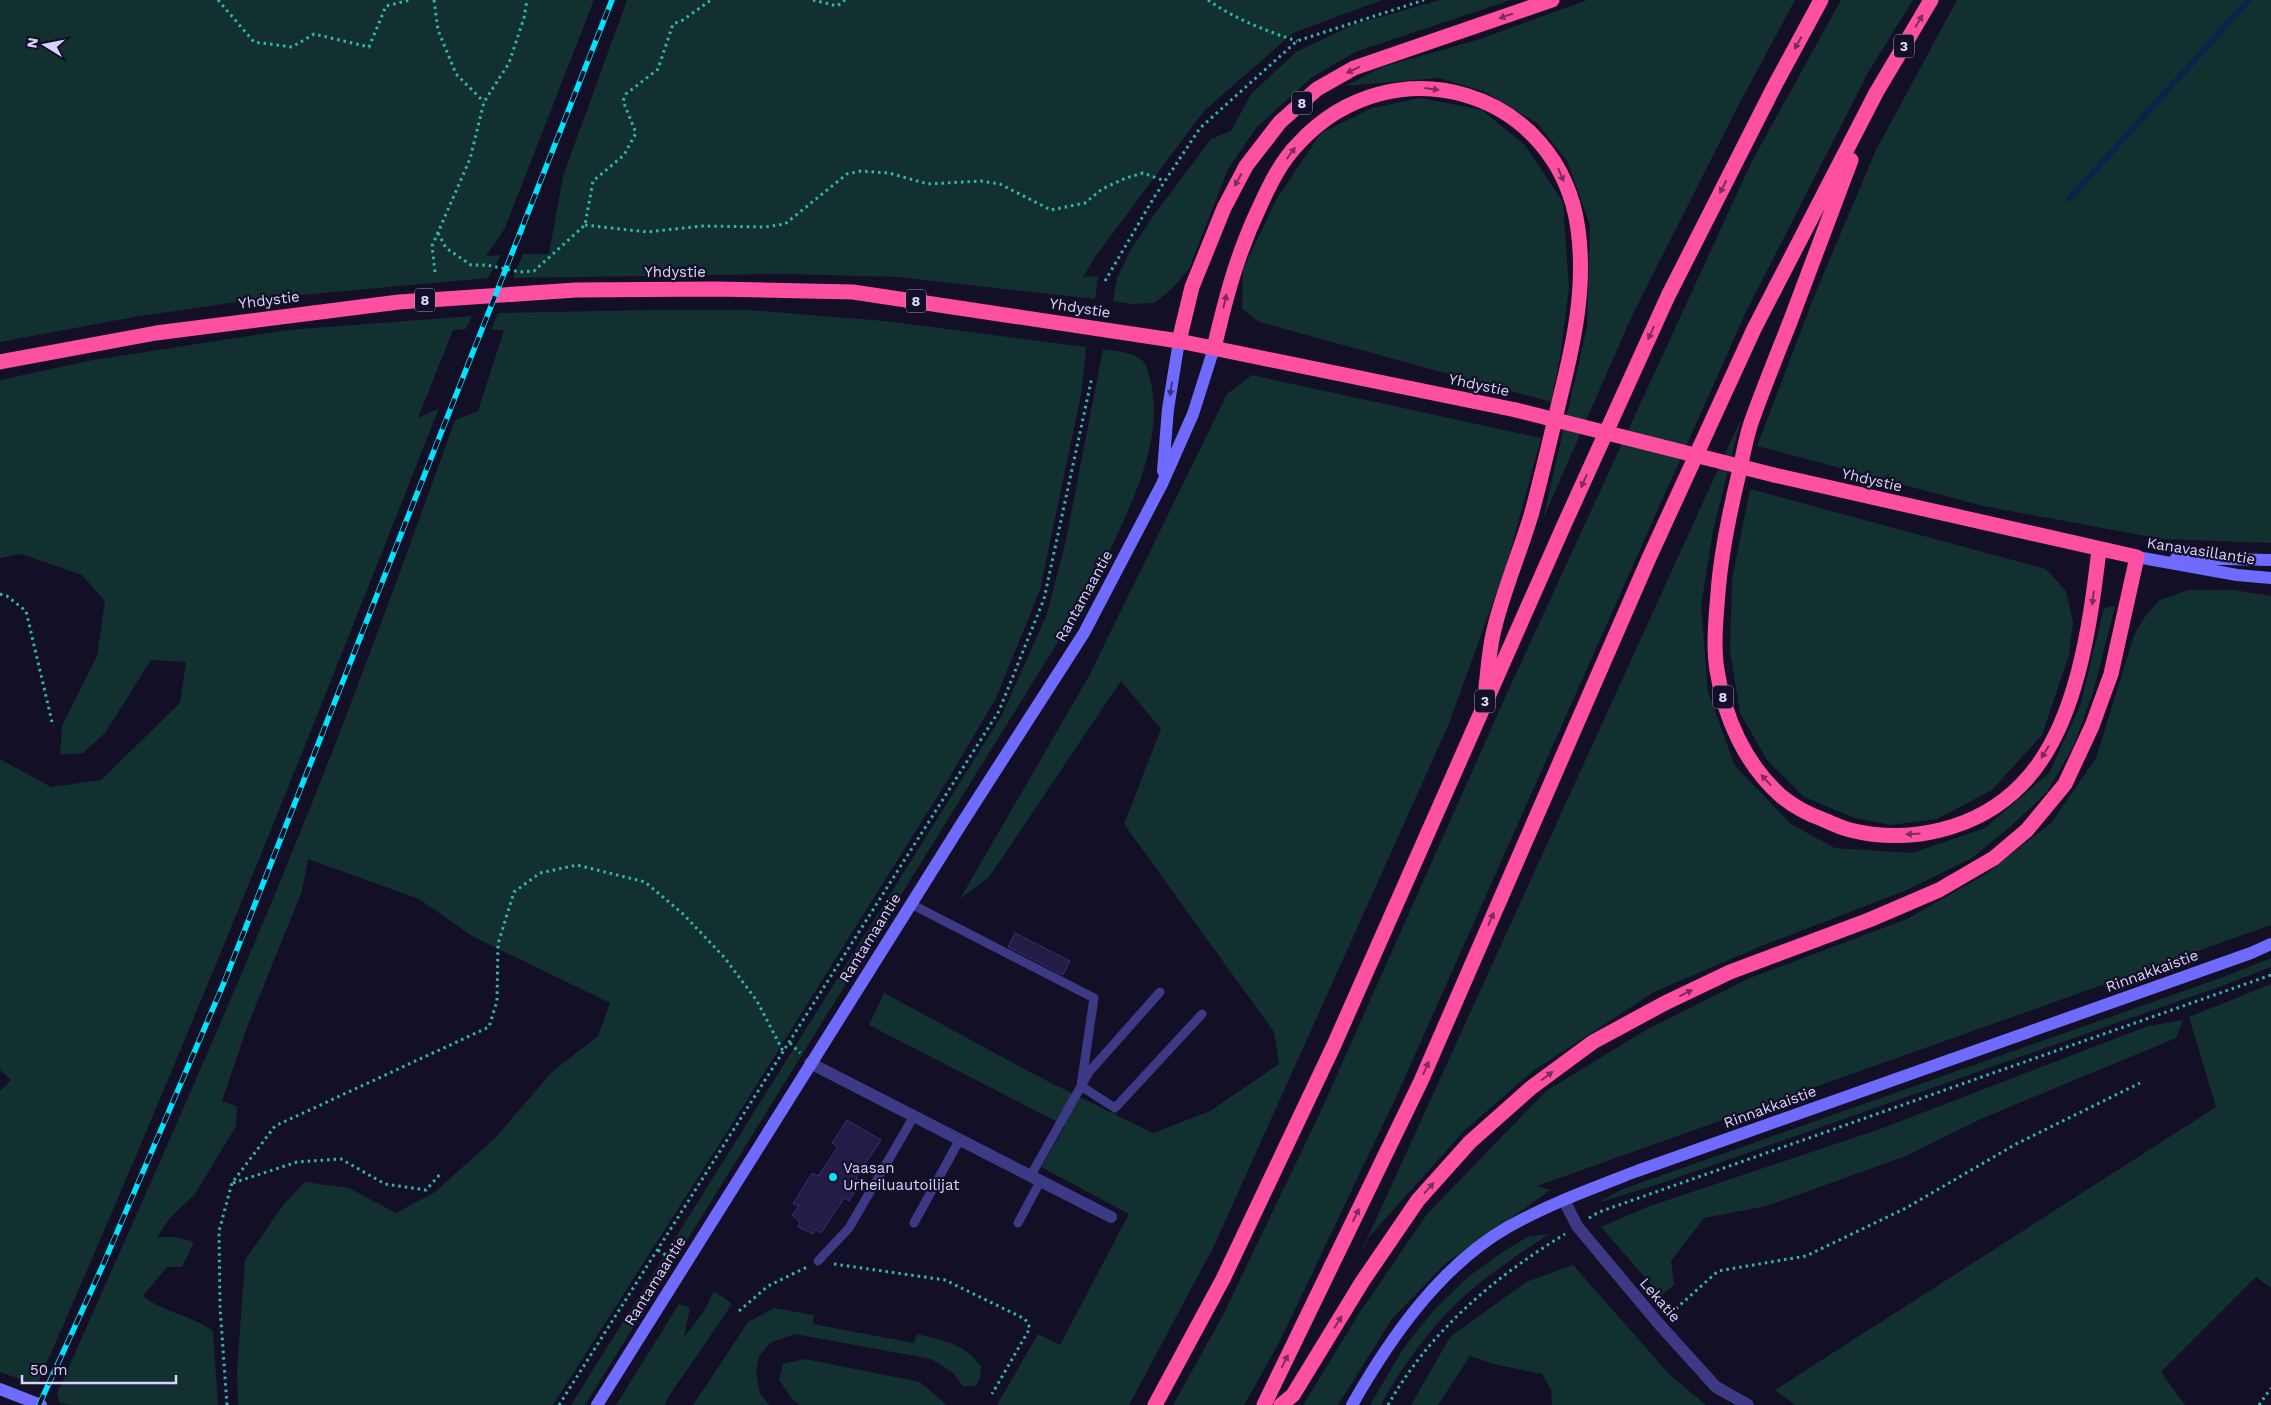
<svg xmlns="http://www.w3.org/2000/svg" width="2271" height="1405" font-family="'Work Sans',sans-serif">
	<style>
		.green { fill: #12302f }
		.lines { fill: none; stroke-linecap: round; stroke-linejoin: round }
		.stream { stroke: #0c2248; stroke-width: 6 }
		.building { fill: #241b47; stroke: #3b2d73 }
		.path { stroke: #2fb8b0; stroke-width: 3; stroke-dasharray: 2.5 4; stroke-linecap: butt }
		.lane { stroke: #3d3a85; stroke-width: 9 }
		.street { stroke: #3d3a85; stroke-width: 12 }
		.secondary { stroke: #6f6bff; stroke-width: 12 }
		.highway { stroke: #ff4fa3; stroke-width: 15 }
		.rail-casing { stroke: #00e5ff; stroke-width: 5.5 }
		.rail { stroke: #130f26; stroke-width: 4; stroke-dasharray: 11; stroke-linecap: butt }
		.highway-bridge { stroke: #ff4fa3; stroke-width: 15 }
		.oneway { fill: #7d2c5e }
		.oneway2 { fill: #38347d }
		.poi-dot { fill: #00e5ff; stroke: #130f26; stroke-width: 2 }
		.labels { text-anchor: middle; dominant-baseline: central; stroke-width: 4.5; stroke-linejoin: round; paint-order: stroke }
		.shield { fill: #130f26; stroke: #9e99be; stroke-width: 1 }
		.shield-label { font-size: 14px; font-weight: bold; fill: #d9d4ff }
		.street-label { font-size: 15px; fill: #d9d4ff; stroke: #130f26 }
		.poi-label { font-size: 15px; fill: #d9d4ff; stroke: #130f26; text-anchor: start }
	</style>
	<rect width="100%" height="100%" fill="#130f26"/>
	<path class="green" d="M0,0H594L505,228L486,256L501,255L488,278L258,299L134,317L0,342Z
		M627,0H1382L1293,33L1204,111L1095,257L1083,277L1098,276L1095,299L898,277L785,274L513,278L523,254H549L563,176Z
		M1440,0H1511L1355,52L1311,78L1257,127L1228,169L1189,269L1172,289L1154,303L1132,304L1113,301L1117,278L1131,249L1154,215L1211,139L1231,131L1251,94L1296,52L1355,24Z
		M1587,0H1795L1738,106L1631,318L1543,519L1587,327L1590,225L1567,161L1537,123L1485,92L1439,78L1345,86L1382,67L1480,39Z
		M1841,0H1913L1869,71L1745,314L1398,1093L1278,1345L1244,1405H1173L1223,1315L1319,1115L1503,702L1752,161Z
		M1957,0H2271V543L2162,539L1983,506L1757,446L1813,299L1875,152Z
		M1421,98L1482,110L1525,145L1563,202L1569,288L1560,358L1551,402L1259,322L1242,309L1243,269L1277,198L1321,133L1372,108Z
		M655,310H748L885,321L1086,347L1082,390L1040,590L996,698L949,778L732,1124L553,1405H239L238,1403L237,1371L245,1260L284,1204L305,1182L349,1188L396,1213L435,1192L496,1137L552,1072L598,1036L610,1003L472,936L419,899L308,859L302,891L249,1022L222,1101L237,1106L236,1126L195,1194L170,1218L157,1237H176L194,1242L182,1267H167L143,1296C165,1313 191,1315 213,1331L218,1405H70L60,1403L57,1394C158,1165 262,937 351,703C387,609 421,514 455,420L478,411L504,330H491L498,313Z
		M472,316L466,329L453,330L418,418L439,408C310,736 179,1063 37,1385L0,1372V1091L11,1080L0,1070V759L51,787L101,780L180,703L186,662L151,660L105,733L83,753L60,755L62,726L97,656L105,601L82,575L21,554L0,558V380L93,360L287,330Z
		M1103,349C1114,351 1134,352 1143,361C1148,367 1149,376 1151,383C1166,448 1121,524 1095,582L585,1405H571L1002,715L1047,614L1066,540Z
		M1252,375L1541,438L1507,564L1448,726L1214,1246L1129,1405H997L1038,1334L1060,1345L1129,1214L1041,1167L1065,1126L869,1025L884,993L1045,1080L1153,1133L1210,1111L1279,1064L1274,1032L1124,824L1161,729L1121,681L989,877L960,899L1089,676L1227,394Z
		M1741,419L1713,531L1701,606L1708,692L1735,766L1791,824L1835,848L1912,853L1985,828L2049,773L2080,706L2104,608L2115,606L2093,693L2073,747L2047,792L2010,827L1972,858L1907,890L1759,947L1654,992L1533,1071L1464,1131L1369,1237L1356,1263Z
		M1750,489L2046,569L2066,591L2073,622L2069,655L2042,735L1992,790L1937,819L1891,825L1855,818L1804,797L1767,760L1740,713L1730,651L1732,579Z
		M2188,590H2234L2271,596V925L1537,1186L1551,1190L1446,1263L1392,1319L1338,1405H1303L1360,1312L1427,1214L1546,1091L1646,1030L1750,978L1907,919L1986,874L2051,823L2096,758L2134,635L2146,615L2160,600Z
		M2271,958V967L2222,986L1659,1184L1597,1203L1623,1189L2226,976Z
		M2271,984V1288L2256,1277L2161,1372L2185,1405H1795L1775,1390L2216,1107L2189,1017Z
		M2183,1020L2176,1038L1983,1118L1906,1156L1767,1206L1704,1218L1671,1261L1674,1285L1661,1296L1601,1227L1647,1207L1880,1129L2148,1026Z
		M1549,1234C1518,1255 1486,1275 1459,1301C1428,1330 1401,1368 1381,1405H1370L1403,1349L1433,1311L1469,1276L1501,1253L1529,1236Z
		M1573,1265L1670,1375L1706,1405H1552L1551,1390L1542,1374L1497,1365L1470,1356L1438,1405H1411L1450,1337L1526,1282Z
		M714,1291L732,1304L667,1399L665,1405H616L679,1304L690,1308L684,1337L703,1313Z
		M774,1308L814,1315L813,1324L914,1343L917,1334C945,1341 962,1342 981,1366L980,1378L976,1386H963L952,1372L931,1359L795,1334L770,1343L759,1356L756,1374L760,1393L769,1405H693L748,1322Z
		M805,1359L920,1382L947,1405H800L792,1399L779,1380L783,1364Z"/>
	<g class="lines">
		<path class="stream" d="M2069,199L2249,0"/>
	</g>
	<path class="building" d="M1015,933L1070,961L1063,975L1008,947Z
		M847,1120L881,1140L856,1178L861,1181L849,1201L844,1198L821,1233L815,1229L813,1234L798,1227L800,1222L792,1215L799,1206L793,1204L812,1173L818,1176L838,1147L832,1143Z"/>
	<g class="lines">
		<path class="path" d="M218,0L254,42L292,47L314,34L369,47L386,6L410,0
			M434,0L438,30L456,74L484,102
			M813,0L837,6L845,0
			M1208,0C1235,19 1266,31 1297,41
			M585,225L647,232L702,226L765,227L785,224L847,174L861,171L889,173L928,184L981,181L1000,184L1051,210L1085,203L1102,189L1126,178L1143,173L1165,181
			M438,233L446,248L471,265H487L520,272L534,271L585,225L593,181L624,155L636,133L623,101L626,94L658,69L673,24L683,20L711,0
			M435,272L432,246L470,159L484,102L509,63L524,18L527,0
			M1105,281L1153,199L1200,128L1297,41L1424,0
			M0,594L7,596L26,611L53,726
			M790,1043L800,1053
			M233,1183L297,1162L341,1159L385,1184L426,1190L442,1172
			M1589,1218L1599,1212L2271,975
			M658,1250L670,1258
			M834,1264L945,1280L1025,1319L1030,1328L992,1394
			M739,1311L768,1286L807,1267
			M1671,1313L1718,1271L1806,1256L1906,1208L2016,1144L2140,1083
			M227,1405L220,1307L219,1231L232,1183L275,1126L489,1027L497,1001L498,944L514,892L540,873L577,865L645,882L682,913L724,957L757,1001L784,1053
			M559,1405L999,711L1044,599L1092,377
			M1388,1405C1430,1331 1493,1278 1565,1234
			M2259,1405L2271,1388"/>
		<path class="lane" d="M911,904L1094,998L1081,1086L1115,1108L1202,1014
			M1031,1175L1089,1072L1160,992
			M914,1223L960,1139
			M1018,1223L1041,1180
			M818,1261L849,1228L914,1116"/>
		<path class="street" d="M810,1063L1111,1217
			M1564,1200L1577,1226L1659,1324L1716,1387L1748,1405"/>
		<path class="secondary" d="M1163,471L1168,409L1179,341
			M2137,557L2237,575L2271,578
			M2176,558L2271,560
			M0,1389L41,1405
			M597,1405L962,823L1084,633L1162,484L1193,414L1214,348
			M1352,1405C1390,1338 1440,1266 1508,1227C1549,1204 1593,1188 1637,1171L2251,953L2271,944"/>
		<path class="highway" d="M1851,160C1831,214 1810,268 1790,322C1777,355 1763,389 1751,423C1746,438 1743,454 1740,469C1730,510 1721,551 1718,593C1716,618 1713,645 1717,670C1724,717 1745,764 1781,796C1792,805 1808,814 1822,819C1831,823 1841,828 1850,830C1910,845 1978,829 2021,785C2077,729 2090,625 2099,550
			M1179,341L1192,287L1224,208L1246,166L1280,122L1317,89L1354,68L1552,0
			M1214,348C1226,297 1237,254 1260,206C1270,184 1281,161 1299,143C1394,41 1559,90 1578,229C1586,287 1574,342 1560,398C1551,436 1542,475 1532,512C1520,553 1502,593 1493,634C1489,652 1488,670 1486,687
			M0,362L156,333L399,302L576,290L716,289L853,292L1179,341L1516,410
			M1155,1405L1223,1279L1334,1045L1564,525L1668,296L1775,85L1821,0
			M1264,1405L1421,1081L1649,558L1754,329L1876,93L1931,0
			M1281,1405L1293,1395L1362,1282L1418,1200L1470,1142L1532,1087L1593,1042L1665,1003L1730,972L1869,920L1939,890L1994,858L2027,830L2065,784L2092,726L2111,674L2137,557L1774,475"/>
		<defs>
			<path id="rail" d="M39,1405L103,1265L223,985L612,0"/>
		</defs>
		<use href="#rail" class="rail-casing"/>
		<use href="#rail" class="rail"/>
		<path class="highway-bridge" d="M1516,410L1774,475"/>
	</g>
	<defs><path id="oneway-solid" d="M-6-.8H1V-3.2L6.5 0L1 3.2V.8H-6Z" transform="scale(1.25)"/></defs>
	<g class="oneway">
		<use href="#oneway-solid" transform="translate(1506 16) rotate(161)"/>
		<use href="#oneway-solid" transform="translate(1919 21) rotate(-59)"/>
		<use href="#oneway-solid" transform="translate(1798 43) rotate(119)"/>
		<use href="#oneway-solid" transform="translate(1353 70) rotate(154)"/>
		<use href="#oneway-solid" transform="translate(1432 89) rotate(7)"/>
		<use href="#oneway-solid" transform="translate(1291 153) rotate(-54)"/>
		<use href="#oneway-solid" transform="translate(1561 175) rotate(67)"/>
		<use href="#oneway-solid" transform="translate(1238 180) rotate(119)"/>
		<use href="#oneway-solid" transform="translate(1723 187) rotate(117)"/>
		<use href="#oneway-solid" transform="translate(1225 301) rotate(-77)"/>
		<use href="#oneway-solid" transform="translate(1651 333) rotate(114)"/>
		<use href="#oneway-solid" transform="translate(1584 481) rotate(114)"/>
		<use href="#oneway-solid" transform="translate(2093 598) rotate(97)"/>
		<use href="#oneway-solid" transform="translate(2045 752) rotate(122)"/>
		<use href="#oneway-solid" transform="translate(1766 780) rotate(-133)"/>
		<use href="#oneway-solid" transform="translate(1913 834) rotate(176)"/>
		<use href="#oneway-solid" transform="translate(1491 919) rotate(-66)"/>
		<use href="#oneway-solid" transform="translate(1686 993) rotate(-26)"/>
		<use href="#oneway-solid" transform="translate(1426 1068) rotate(-66)"/>
		<use href="#oneway-solid" transform="translate(1547 1076) rotate(-37)"/>
		<use href="#oneway-solid" transform="translate(1429 1188) rotate(-48)"/>
		<use href="#oneway-solid" transform="translate(1356 1215) rotate(-64)"/>
		<use href="#oneway-solid" transform="translate(1338 1322) rotate(-58)"/>
		<use href="#oneway-solid" transform="translate(1285 1361) rotate(-64)"/>
	</g>
	<use class="oneway2" href="#oneway-solid" transform="translate(1171 389) rotate(99)"/>
	<circle class="poi-dot" cx="833" cy="1177" r="5"/>
	<g class="labels">
		<g class="shield">
			<rect x="1894" y="34.5" width="20" height="23" rx="4"/>
			<rect x="1292" y="91.5" width="20" height="23" rx="4"/>
			<rect x="415" y="288.5" width="20" height="23" rx="4"/>
			<rect x="906" y="289.5" width="20" height="23" rx="4"/>
			<rect x="1713" y="685.5" width="20" height="23" rx="4"/>
			<rect x="1475" y="689.5" width="20" height="23" rx="4"/>
		</g>
		<g class="shield-label">
			<text x="1904" y="46">3</text>
			<text x="1302" y="103">8</text>
			<text x="425" y="300">8</text>
			<text x="916" y="301">8</text>
			<text x="1723" y="697">8</text>
			<text x="1485" y="701">3</text>
		</g>
		<g class="street-label">
			<text x="675" y="272">Yhdystie</text>
			<text transform="translate(269 300) rotate(-7)">Yhdystie</text>
			<text transform="translate(1080 308) rotate(9)">Yhdystie</text>
			<text transform="translate(1479 385) rotate(12)">Yhdystie</text>
			<text transform="translate(1872 480) rotate(13)">Yhdystie</text>
			<text transform="translate(2201 551) rotate(9)">Kanavasillantie</text>
			<text transform="translate(1084 596) rotate(-61)">Rantamaantie</text>
			<text transform="translate(870 938) rotate(-58)">Rantamaantie</text>
			<text transform="translate(2152 971) rotate(-20)">Rinnakkaistie</text>
			<text transform="translate(1770 1107) rotate(-20)">Rinnakkaistie</text>
			<text transform="translate(655 1281) rotate(-58)">Rantamaantie</text>
			<text transform="translate(1660 1300) rotate(49)">Lekatie</text>
		</g>
		<g class="poi-label">
			<text x="843" y="1168">Vaasan<tspan x="843" dy="17">Urheiluautoilijat</tspan></text>
		</g>
	</g>
	<g transform="translate(45 45) rotate(280)" stroke="#130f26" stroke-width="4" paint-order="stroke">
	<path d="M0-4L9 19L0 12L-9 19Z" fill="#d9d4ff"/>
	<text y="-8" font-size="14" font-weight="bold" text-anchor="middle" fill="#d9d4ff">N</text>
	</g>
	<path d="M22 1375v8h154v-8" fill="none" stroke="#d9d4ff" stroke-width="2.5"/>
	<text x="30" y="1375" font-size="15" fill="#d9d4ff" stroke="#130f26" stroke-width="4" paint-order="stroke">50 m</text>
</svg>
